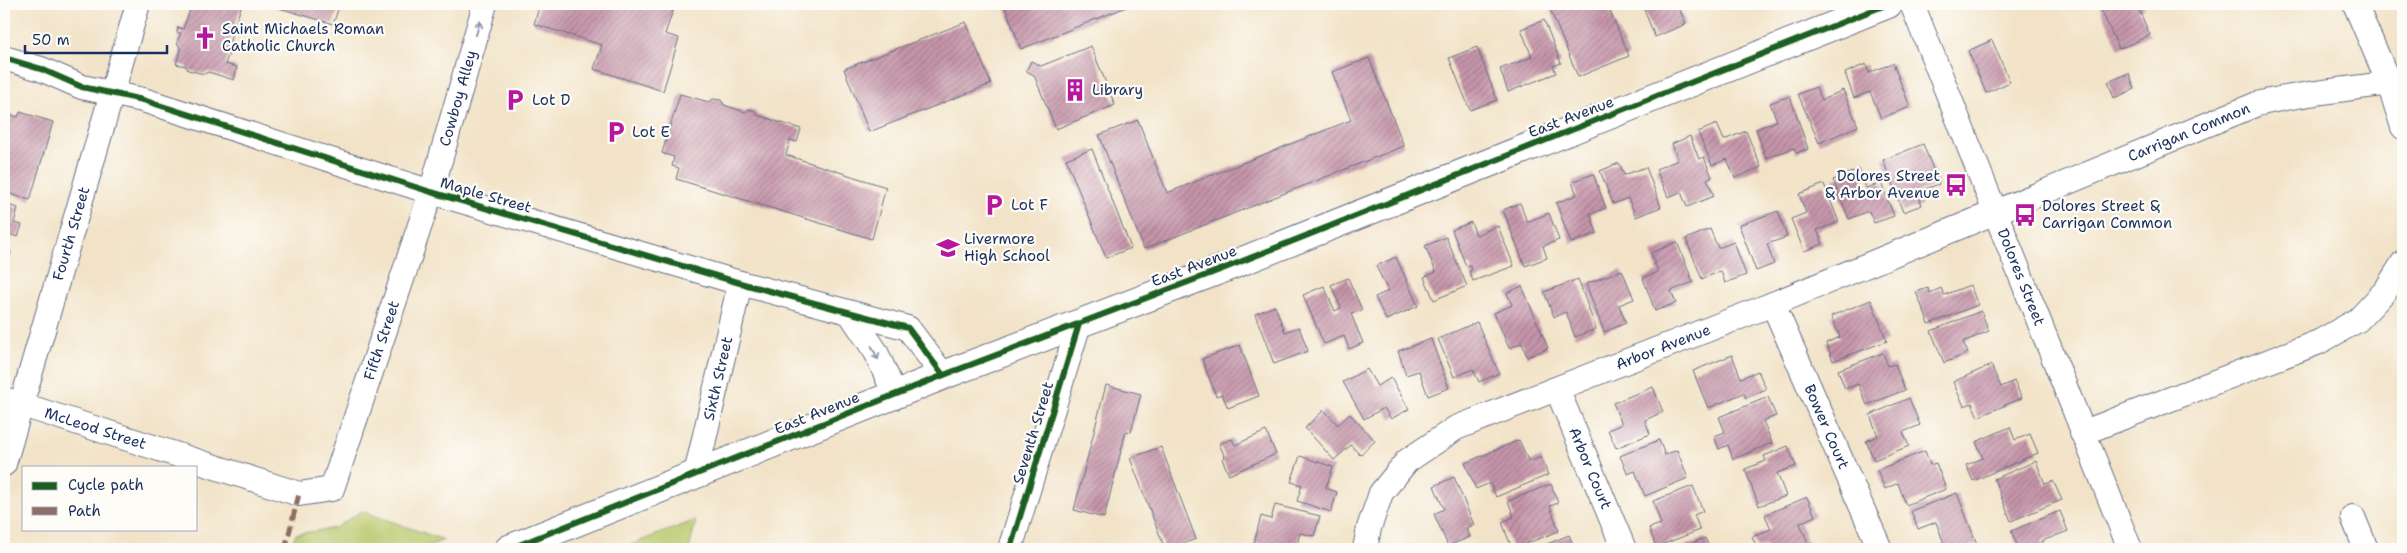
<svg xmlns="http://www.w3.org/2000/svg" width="2407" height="553" font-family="'Shantell Sans',sans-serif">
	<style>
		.park { fill: #b7c668; stroke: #697a63 }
		.building { fill: url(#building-hatch) }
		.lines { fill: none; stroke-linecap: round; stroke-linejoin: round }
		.minor-casing { stroke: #666e83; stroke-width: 26 }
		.major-casing { stroke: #666e83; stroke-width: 30 }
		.minor { stroke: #fff; stroke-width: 24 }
		.major { stroke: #fff; stroke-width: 28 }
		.quiet { stroke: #8d6e63; stroke-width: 5; stroke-dasharray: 10 5; stroke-linecap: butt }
		.cycleway-casing { stroke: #fdfcf7; stroke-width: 9 }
		.cycleway { stroke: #1b5e20; stroke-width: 6 }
		.oneway { stroke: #8d97ae }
		.labels { text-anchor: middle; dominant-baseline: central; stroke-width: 4.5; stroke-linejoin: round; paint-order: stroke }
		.poi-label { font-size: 15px; fill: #1b2f5e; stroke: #fdfcf7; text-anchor: start }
		.street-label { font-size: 15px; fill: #1b2f5e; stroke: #fdfcf7 }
	</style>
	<defs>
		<pattern id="building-hatch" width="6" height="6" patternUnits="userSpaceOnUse" patternTransform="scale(1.25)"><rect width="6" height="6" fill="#c695a9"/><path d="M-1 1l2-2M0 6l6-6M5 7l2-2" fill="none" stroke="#a07a8d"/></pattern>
	</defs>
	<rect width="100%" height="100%" fill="#fdfcf7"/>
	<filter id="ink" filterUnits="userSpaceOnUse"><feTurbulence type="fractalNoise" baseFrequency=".02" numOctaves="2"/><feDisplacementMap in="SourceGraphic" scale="10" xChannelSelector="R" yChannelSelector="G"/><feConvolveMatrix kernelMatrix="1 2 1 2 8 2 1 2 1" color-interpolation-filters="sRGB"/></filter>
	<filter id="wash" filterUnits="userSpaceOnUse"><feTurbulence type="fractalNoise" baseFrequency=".0096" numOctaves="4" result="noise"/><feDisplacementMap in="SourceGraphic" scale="20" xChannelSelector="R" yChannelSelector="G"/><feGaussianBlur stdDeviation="1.12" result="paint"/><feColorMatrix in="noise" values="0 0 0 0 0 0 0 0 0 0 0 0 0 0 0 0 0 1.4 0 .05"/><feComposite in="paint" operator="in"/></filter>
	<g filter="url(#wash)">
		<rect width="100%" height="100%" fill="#f2e3c8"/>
		<path class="park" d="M362,511L444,540L422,549H289L296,534L335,528Z
			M696,520L689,549H619Z"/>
		<g id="blocks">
			<path class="building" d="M182,4H242L229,43L237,45L235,50L231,48L225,64L237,67L234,80L208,72L204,74L188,70L186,66L176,64L181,50L177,42L181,33H177L178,27L183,29L191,7Z
				M266,4H340L333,24Z
				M540,4H675L665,34L679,38L663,91L594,69L602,45L534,24Z
				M1004,4H1134L1021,49Z
				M1548,4H1607L1629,56L1578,77Z
				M1642,4H1687L1679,8L1686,24L1655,37Z
				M2101,4H2143L2145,8L2139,10L2150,35L2119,49L2099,5Z
				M1544,20L1561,63L1553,66L1556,73L1508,92L1500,69L1532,57L1521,29Z
				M966,22L991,84L869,132L844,69Z
				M1992,40L2010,82L1986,93L1968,51Z
				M1091,46L1115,105L1056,129L1034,75L1026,71L1031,61L1041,66Z
				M1477,47L1497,100L1470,110L1449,58Z
				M1369,58L1404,146L1144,249L1099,135L1138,120L1167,193L1351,120L1332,72Z
				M1893,63L1910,107L1881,118L1870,92L1854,98L1845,73L1866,64L1869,73Z
				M2129,73L2135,89L2114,98L2108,82Z
				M1816,87L1822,100L1843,90L1858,126L1819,143L1798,94Z
				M680,94L709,102L713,99L721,100L724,105L745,112L749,109L755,111L757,115L801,129L797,142L790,140L786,155L886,187L872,239L676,179L679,168L672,166L674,157L662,153Z
				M1790,96L1808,149L1796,153L1794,148L1766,158L1756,129L1777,121L1770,103Z
				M20,112L53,122L30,200L4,192V113L18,117Z
				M1717,124L1724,140L1746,131L1761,167L1735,178L1727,159L1712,165L1698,132Z
				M1690,136L1699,159L1704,157L1712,177L1707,179L1714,196L1687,207L1681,192L1668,197L1656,169L1678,160L1672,144Z
				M1923,144L1939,184L1917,192L1922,205L1903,212L1883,160Z
				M1092,149L1131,248L1106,258L1066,159Z
				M1619,163L1624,175L1646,167L1661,207L1636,217L1628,198L1613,204L1600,171Z
				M1859,169L1866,188L1881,183L1894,216L1874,223L1869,211L1849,219L1833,180Z
				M1593,174L1606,208L1590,214L1597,233L1571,243L1556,203L1577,195L1572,182Z
				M1824,184L1839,222L1817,230L1823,244L1804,251L1791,219L1806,213L1799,194Z
				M1520,203L1527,222L1549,213L1559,240L1543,246L1547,258L1525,266L1503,210Z
				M4,204L18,208L14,223L22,225L18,237L4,233Z
				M1778,211L1787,237L1767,244L1774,264L1756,271L1739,225Z
				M1471,222L1476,235L1498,226L1514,266L1473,281L1469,271L1472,270L1470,265L1466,266L1452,230Z
				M1710,229L1718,248L1734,242L1746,275L1725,283L1721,271L1702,279L1686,239Z
				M1446,237L1467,286L1434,300L1424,277L1436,272L1425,246Z
				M1677,242L1693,282L1671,291L1676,303L1655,311L1643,278L1658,272L1651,253Z
				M4,250L11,252L4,273Z
				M1396,257L1418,306L1386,320L1375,297L1388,291L1376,266Z
				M1622,270L1634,299L1619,305L1626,323L1604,332L1586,284Z
				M1348,278L1362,310L1351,314L1363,343L1349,349L1344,336L1324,344L1303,295L1324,286L1335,311L1341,308L1331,285Z
				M1578,279L1596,329L1575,337L1566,312L1554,317L1544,292Z
				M1970,285L1978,305L1929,324L1916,292L1928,288L1930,293L1941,288L1944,295Z
				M1522,286L1548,348L1527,357L1522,343L1509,348L1494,313L1512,305L1507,293Z
				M1871,300L1887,341L1833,361L1826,343L1840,337L1831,316Z
				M1275,306L1285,332L1299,327L1308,351L1274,364L1255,314Z
				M1981,311L1989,331L1963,342L1968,353L1944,363L1931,331Z
				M1477,322L1499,373L1479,382L1473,369L1454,377L1438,339Z
				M1431,339L1449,388L1428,396L1419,371L1406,375L1398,351Z
				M1240,345L1259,396L1228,408L1222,394L1216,396L1202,359Z
				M1883,353L1888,366L1895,364L1905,390L1867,405L1858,384L1845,389L1838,370Z
				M1732,355L1741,378L1758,371L1766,389L1746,398L1744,393L1708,408L1693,371Z
				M1991,365L2001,387L2014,381L2022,398L1978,417L1972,403L1964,406L1953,382Z
				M1367,369L1377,386L1391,378L1409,409L1391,419L1384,408L1364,419L1343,382Z
				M1106,385L1141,394L1131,432L1126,431L1104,518L1074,510Z
				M1653,387L1663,412L1645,420L1650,434L1616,448L1608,430L1622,424L1613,403Z
				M1768,397L1776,416L1763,421L1772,443L1733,459L1728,445L1719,449L1714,436L1725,432L1719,417Z
				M1909,398L1920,425L1903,432L1909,446L1874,460L1866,441L1878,436L1870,415Z
				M1324,410L1338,425L1350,414L1375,441L1360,455L1351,445L1334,460L1305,428Z
				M2010,427L2015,440L2030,434L2038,453L1973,481L1966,465L1983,458L1976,442Z
				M1266,431L1276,454L1229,475L1222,459L1225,457L1219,444L1232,439L1235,445Z
				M1519,440L1529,462L1541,457L1548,475L1496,497L1490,483L1476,489L1465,463Z
				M1659,440L1665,455L1677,450L1688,478L1645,496L1635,471L1628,474L1620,456Z
				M1788,446L1796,466L1777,473L1786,496L1759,506L1745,469L1766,461L1764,456Z
				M1161,447L1196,539L1168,549H1165L1130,458Z
				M1925,451L1930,465L1936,463L1946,489L1906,505L1898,483L1885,489L1877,470Z
				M1300,456L1333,467L1326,488L1337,492L1331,512L1297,501L1302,485L1291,482Z
				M2036,461L2045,484L2053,481L2062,500L2011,521L1994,479Z
				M1454,477L1474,525L1466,528L1470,537L1448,546L1434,514L1444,509L1434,486Z
				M1551,484L1558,503L1550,506L1559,531L1512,549L1502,522L1514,517L1508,501Z
				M1693,486L1703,511L1694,515L1700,530L1656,547L1649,528L1661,524L1653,501Z
				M1957,493L1977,544L1963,549H1946L1936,522L1918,529L1911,511Z
				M1807,497L1815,516L1800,523L1808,543L1795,549H1767L1766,545L1758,549L1752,537L1771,529L1765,515Z
				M1275,505L1320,516L1314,536L1300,533L1296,549H1279L1254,543L1261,516L1271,519Z
				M2060,511L2068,531L2042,541L2046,549H2019L2011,531Z
				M1569,535L1575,549H1535Z
				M1705,538L1710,549H1678Z"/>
		</g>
	</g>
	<g filter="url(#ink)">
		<use href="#blocks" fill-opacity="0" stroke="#666e83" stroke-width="1"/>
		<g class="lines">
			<defs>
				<g id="minor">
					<path id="s1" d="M1912,4L2130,549"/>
					<path d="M2355,4L2389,83L2403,127"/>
					<path d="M4,58L41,69L82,87L143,100L431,192L740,283L908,328L943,375"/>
					<path id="s2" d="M1773,304L1880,549"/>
					<path d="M850,313L876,352L895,395"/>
					<path id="s3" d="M1557,389L1624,549"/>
					<path id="s4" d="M4,399L299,494L332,489L431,192L485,4"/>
					<path d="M2082,433L2319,342L2358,320L2386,290L2403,263"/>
					<path id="s5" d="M4,464L138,4"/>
					<path id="s6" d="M696,474L740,283"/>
					<path d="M2353,517L2366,549"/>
					<path d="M1010,549L1079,324"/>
					<path id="s7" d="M1365,549L1369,528L1381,493L1407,461L1456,428L1773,304L2257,104C2300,93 2345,90 2389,83"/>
				</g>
				<path id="major" d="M509,549L949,373L1225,268L1888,4"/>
			</defs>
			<use href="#minor" class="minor-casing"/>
			<use href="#major" class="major-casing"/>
			<use href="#minor" class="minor"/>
			<use href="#major" class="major"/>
			<path class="quiet" d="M285,549L299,494"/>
			<defs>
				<path id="cycleway" d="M4,58L41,69L82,87L143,100L431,192L740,283L908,328L943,375
					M509,549L949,373L1225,268L1888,4
					M1010,549L1079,324"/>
			</defs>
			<use href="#cycleway" class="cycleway-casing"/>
			<use href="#cycleway" class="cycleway"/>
		</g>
		<defs><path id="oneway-shaft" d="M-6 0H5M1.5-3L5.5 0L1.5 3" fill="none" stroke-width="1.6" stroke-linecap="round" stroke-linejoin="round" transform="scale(1.25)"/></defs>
		<g class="oneway">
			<use href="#oneway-shaft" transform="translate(478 28) rotate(-74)"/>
			<use href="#oneway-shaft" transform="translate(875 353) rotate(64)"/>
		</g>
	</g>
	<defs>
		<symbol id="church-bare" viewBox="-9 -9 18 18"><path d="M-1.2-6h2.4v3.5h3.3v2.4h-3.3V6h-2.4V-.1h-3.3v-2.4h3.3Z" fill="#b5179e" stroke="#fdfcf7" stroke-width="2.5" paint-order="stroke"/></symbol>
		<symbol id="building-bare" viewBox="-9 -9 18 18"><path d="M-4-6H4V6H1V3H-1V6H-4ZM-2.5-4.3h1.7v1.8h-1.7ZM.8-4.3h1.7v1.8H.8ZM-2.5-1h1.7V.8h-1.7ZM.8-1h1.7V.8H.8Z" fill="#b5179e" stroke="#fdfcf7" stroke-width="2.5" paint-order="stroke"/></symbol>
		<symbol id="parking-bare" viewBox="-9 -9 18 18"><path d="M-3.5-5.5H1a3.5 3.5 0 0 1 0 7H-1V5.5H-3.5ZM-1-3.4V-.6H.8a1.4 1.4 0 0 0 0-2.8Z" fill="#b5179e" stroke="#fdfcf7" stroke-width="2.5" paint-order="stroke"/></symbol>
		<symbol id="bus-bare" viewBox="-9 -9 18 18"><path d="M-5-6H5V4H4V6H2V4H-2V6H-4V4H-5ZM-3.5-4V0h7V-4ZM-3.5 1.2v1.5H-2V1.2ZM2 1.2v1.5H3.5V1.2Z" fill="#b5179e" stroke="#fdfcf7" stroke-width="2.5" paint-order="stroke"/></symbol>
		<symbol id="school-bare" viewBox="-9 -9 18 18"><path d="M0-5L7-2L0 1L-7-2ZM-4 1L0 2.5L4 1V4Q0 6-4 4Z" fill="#b5179e" stroke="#fdfcf7" stroke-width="2.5" paint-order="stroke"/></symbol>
	</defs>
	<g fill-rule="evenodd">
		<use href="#church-bare" x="189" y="22" width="32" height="32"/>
		<use href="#building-bare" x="1059" y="74" width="32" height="32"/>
		<use href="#parking-bare" x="499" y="84" width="32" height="32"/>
		<use href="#parking-bare" x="600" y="116" width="32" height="32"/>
		<use href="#bus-bare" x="1940" y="169" width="32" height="32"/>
		<use href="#parking-bare" x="978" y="189" width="32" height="32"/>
		<use href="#bus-bare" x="2009" y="199" width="32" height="32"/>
		<use href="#school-bare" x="932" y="232" width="32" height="32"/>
	</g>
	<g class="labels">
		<g class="poi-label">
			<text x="222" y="29">Saint Michaels Roman<tspan x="222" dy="17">Catholic Church</tspan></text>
			<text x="1092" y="90">Library</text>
			<text x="532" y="100">Lot D</text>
			<text x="632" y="132">Lot E</text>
			<text x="1940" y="176" text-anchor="end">Dolores Street<tspan x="1940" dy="17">&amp; Arbor Avenue</tspan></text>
			<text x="1011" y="205">Lot F</text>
			<text x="2042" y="206">Dolores Street &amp;<tspan x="2042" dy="17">Carrigan Common</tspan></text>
			<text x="964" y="239">Livermore<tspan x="964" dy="17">High School</tspan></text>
		</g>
		<g class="street-label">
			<text stroke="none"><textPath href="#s4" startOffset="754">Cowboy Alley</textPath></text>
			<text transform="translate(1571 117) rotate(-21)">East Avenue</text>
			<text stroke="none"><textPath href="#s7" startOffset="949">Carrigan Common</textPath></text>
			<text transform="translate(486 195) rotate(16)">Maple Street</text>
			<text stroke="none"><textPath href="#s5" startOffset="240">Fourth Street</textPath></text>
			<text transform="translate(1194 266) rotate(-21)">East Avenue</text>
			<text stroke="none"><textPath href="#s1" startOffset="294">Dolores Street</textPath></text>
			<text stroke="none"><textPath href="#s4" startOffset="500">Fifth Street</textPath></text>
			<text stroke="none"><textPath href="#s7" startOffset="381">Arbor Avenue</textPath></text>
			<text stroke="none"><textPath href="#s6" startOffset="98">Sixth Street</textPath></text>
			<text transform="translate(817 413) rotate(-22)">East Avenue</text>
			<text stroke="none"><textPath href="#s2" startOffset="134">Bower Court</textPath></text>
			<text stroke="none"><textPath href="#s4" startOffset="96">McLeod Street</textPath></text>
			<text transform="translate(1033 433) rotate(-73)">Seventh Street</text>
			<text stroke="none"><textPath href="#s3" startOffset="86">Arbor Court</textPath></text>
		</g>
	</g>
	<rect width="2407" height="553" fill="none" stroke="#fdfcf7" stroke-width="20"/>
	<rect x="22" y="466" width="175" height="65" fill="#fdfcf7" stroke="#a3aaba"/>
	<rect x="32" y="482" width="25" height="8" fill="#1b5e20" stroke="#a3aaba"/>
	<text x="68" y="490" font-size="15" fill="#1b2f5e">Cycle path</text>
	<rect x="32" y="507" width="25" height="8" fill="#8d6e63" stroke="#a3aaba"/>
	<text x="68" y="516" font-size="15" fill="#1b2f5e">Path</text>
	<path d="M25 45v8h142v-8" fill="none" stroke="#1b2f5e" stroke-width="2.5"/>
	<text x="32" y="45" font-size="15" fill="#1b2f5e" stroke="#fdfcf7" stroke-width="4" paint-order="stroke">50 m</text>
</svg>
